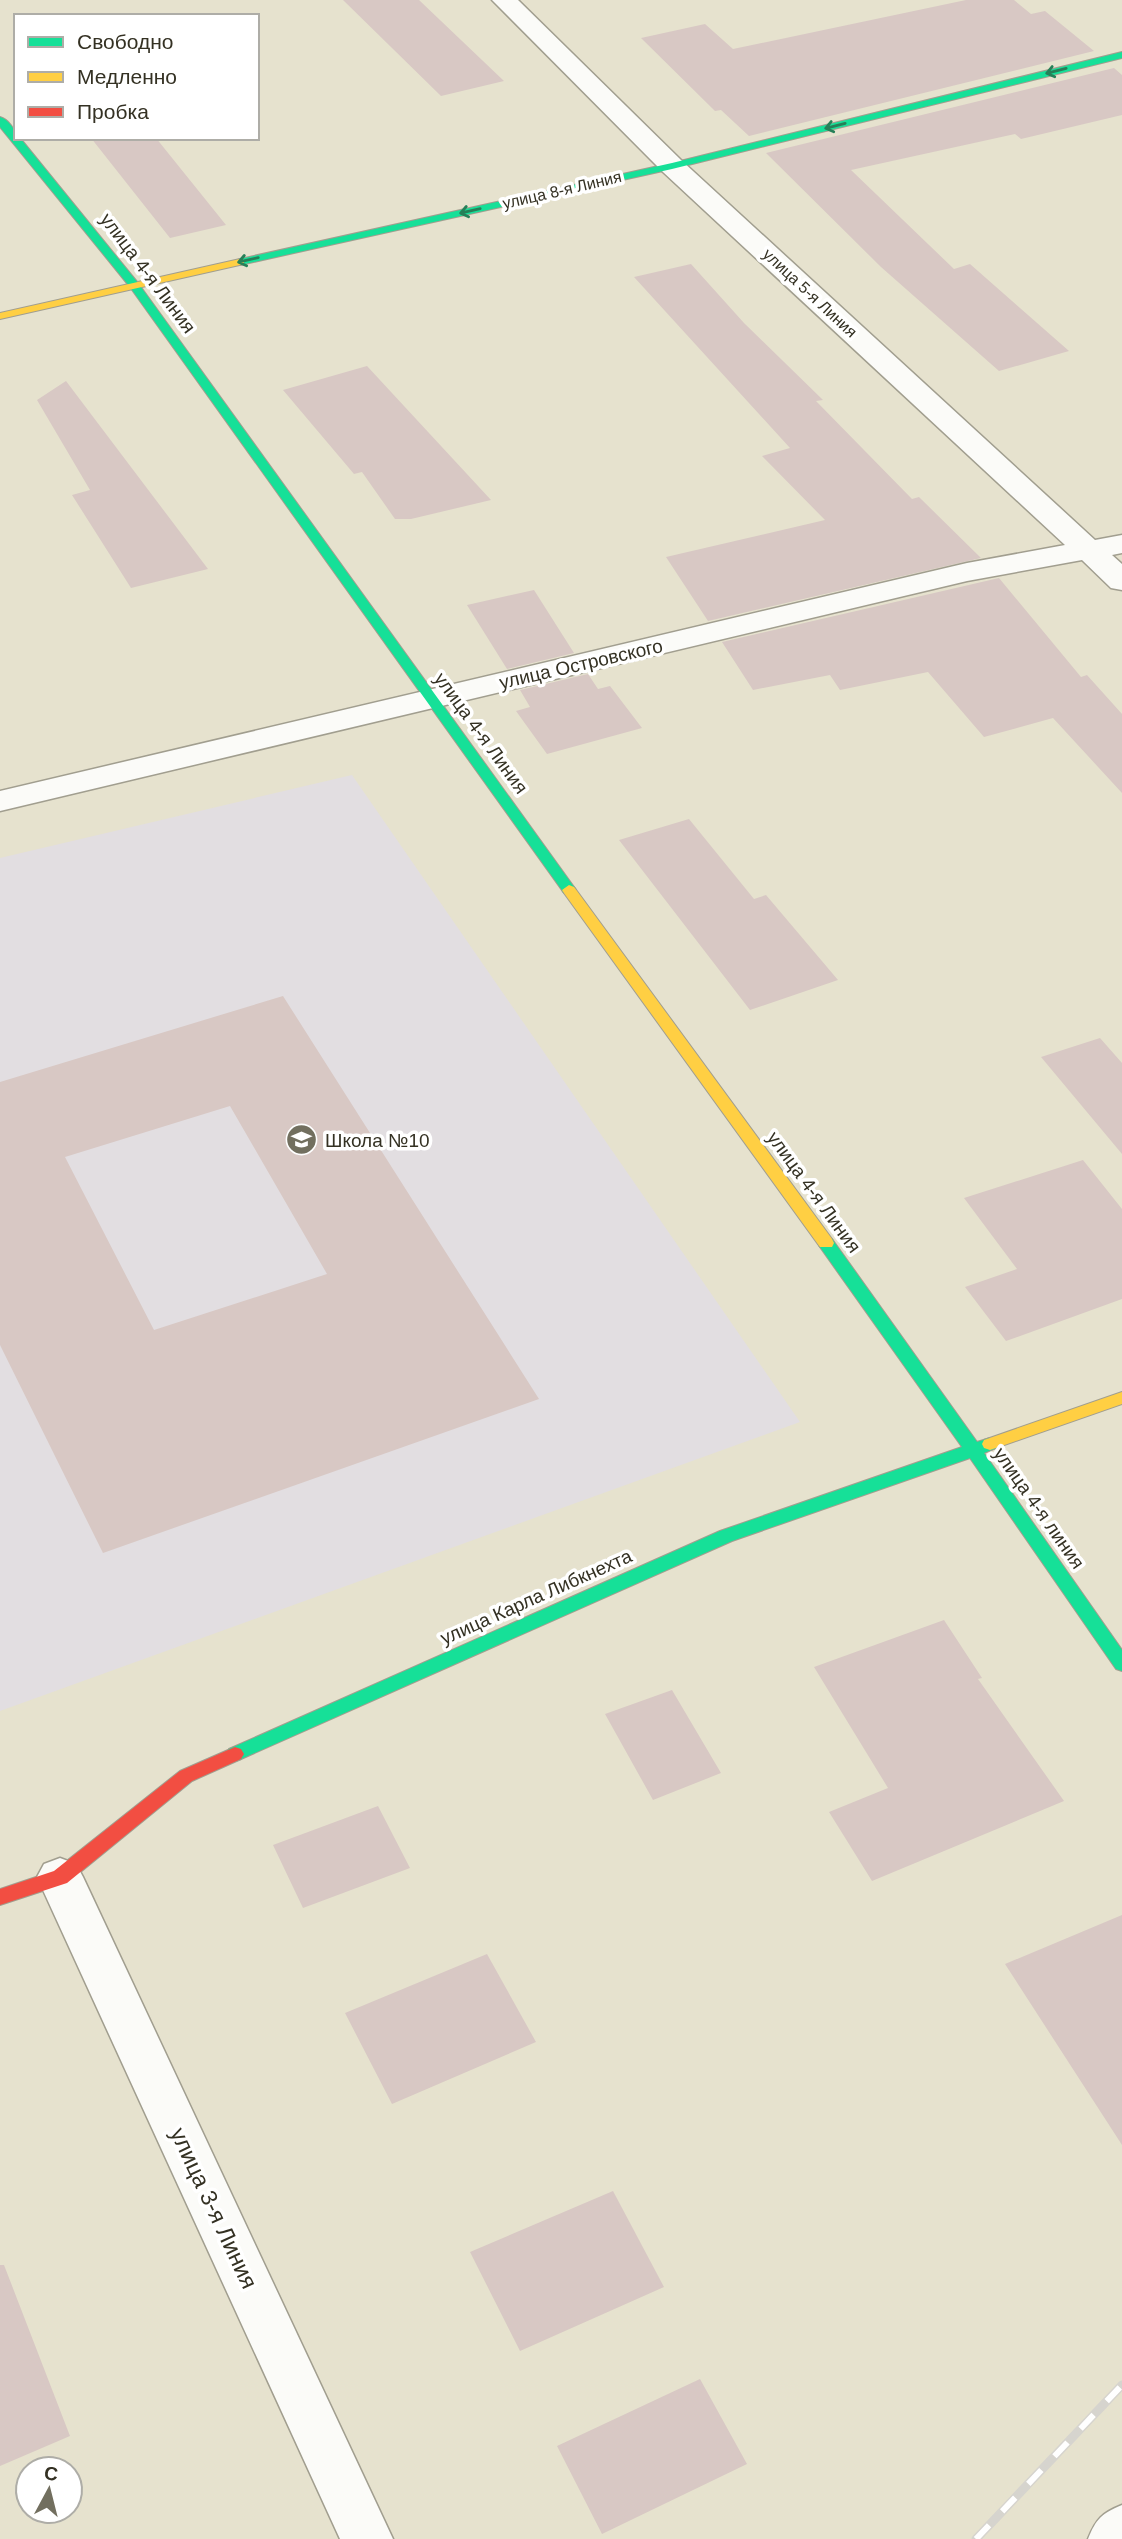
<svg xmlns="http://www.w3.org/2000/svg" width="1122" height="2539" font-family="Helvetica,sans-serif">
	<style>
		.education { fill: #e2dee1 }
		.building { fill: #d8c8c4; fill-rule: evenodd }
		.lines { fill: none; stroke-linecap: round; stroke-linejoin: round }
		.street-casing { stroke: #a19e8f; stroke-width: 3 }
		.fast-casing { stroke: #a19e8f; stroke-width: 2 }
		.slow-casing { stroke: #a19e8f; stroke-width: 2 }
		.jam-casing { stroke: #a19e8f; stroke-width: 2 }
		.street { fill: #fbfbf8; fill-rule: evenodd }
		.fast { fill: #16e098; fill-rule: evenodd }
		.slow { fill: #ffcf43; fill-rule: evenodd }
		.jam { fill: #f24e42; fill-rule: evenodd }
		.rail-casing { stroke: #d6d4ce; stroke-width: 9 }
		.rail { stroke: #fff; stroke-width: 6; stroke-dasharray: 19; stroke-linecap: butt }
		.oneway { stroke: #268058 }
		.labels { text-anchor: middle; dominant-baseline: central; stroke-width: 7; stroke-linejoin: round; paint-order: stroke }
		.far-street-label { font-size: 16px; fill: #343123; stroke: #fff }
		.street-label { font-size: 19px; fill: #343123; stroke: #fff }
		.poi-label { font-size: 19px; fill: #343123; stroke: #fff; text-anchor: start }
		.near-street-label { font-size: 23px; fill: #343123; stroke: #fff }
	</style>
	<rect width="100%" height="100%" fill="#e6e2ce"/>
	<path class="education" d="M352,775L800,1422L0,1711V858Z"/>
	<path class="building" d="M343,0H419L504,81L441,96Z
		M966,0H1014L1031,14L1045,11L1094,51L749,136L721,110L715,111L641,38L705,24L733,49Z
		M1114,68L1122,75V115L1021,139L1015,134L851,170L954,269L970,264L1069,351L999,371L881,267L766,153Z
		M91,138H156L226,225L170,238Z
		M691,264L744,323L823,400L816,401L912,499L919,497L981,558L708,621L666,557L825,520L762,456L790,448L634,277Z
		M367,366L491,500L411,519H395L362,472L354,474L283,390Z
		M66,381L208,569L131,588L72,495L90,490L37,400Z
		M999,578L1081,677L1087,675L1122,714V793L1053,718L984,737L928,672L840,690L830,675L753,690L722,642Z
		M534,590L574,653L507,669L467,605Z
		M588,674L598,689L610,686L642,728L547,754L516,711L530,707L520,690Z
		M689,819L754,899L766,895L838,980L750,1010L619,840Z
		M283,996L539,1399L103,1553L0,1345V1082ZM230,1106L327,1274L154,1330L65,1157Z
		M1100,1038L1122,1063V1154L1041,1057Z
		M1083,1160L1122,1209V1299L1006,1341L965,1287L1017,1269L964,1198Z
		M944,1620L982,1678L978,1679L1064,1801L872,1881L829,1812L888,1788L814,1667Z
		M672,1690L721,1773L653,1800L605,1714Z
		M378,1806L410,1868L303,1908L273,1845Z
		M1122,1915V2145L1005,1964Z
		M487,1954L536,2042L392,2104L345,2013Z
		M613,2191L664,2287L520,2351L470,2252Z
		M0,2265H4L70,2436L0,2466Z
		M700,2379L747,2464L602,2534L557,2446Z"/>
	<g class="lines">
		<defs>
			<path id="street" d="M492,0H518L681,160L1095,540L1122,535V553L1112,555L1122,564V590L1111,588L1082,560L967,581L0,811V791L967,563L1065,545L663,172Z
				M60,1858L76,1864L83,1877L393,2539H340L37,1877L44,1864Z
				M1122,2505V2539H1088C1096,2519 1102,2513 1122,2505Z"/>
			<path id="fast" d="M1122,52V58L672,169L240,265L234,262L240,259L672,163Z
				M0,117C8,119 16,130 16,138H20L138,283L574,887L576,890L574,893H564L130,287L0,127Z
				M826,1237L832,1239L977,1442L990,1438L996,1440L998,1444L996,1448L984,1453L1122,1650V1671L1116,1669L970,1458L732,1541L241,1759L235,1761L229,1759L226,1754L229,1749L720,1531L962,1447L820,1247L818,1243Z"/>
			<path id="slow" d="M240,259L244,260V264L0,319V313Z
				M569,885L574,887L832,1239L834,1243L832,1247H820L564,893L562,890Z
				M1122,1392V1404L990,1450L984,1448L982,1444L984,1440Z"/>
			<path id="jam" d="M235,1747L241,1749L244,1754L241,1759L192,1781L67,1883L0,1905V1889L54,1871L180,1771Z"/>
		</defs>
		<use href="#street" class="street-casing"/>
		<use href="#fast" class="fast-casing"/>
		<use href="#slow" class="slow-casing"/>
		<use href="#jam" class="jam-casing"/>
		<use href="#street" class="street"/>
		<use href="#fast" class="fast"/>
		<use href="#slow" class="slow"/>
		<use href="#jam" class="jam"/>
		<defs>
			<path id="rail" d="M976,2539L1122,2385"/>
		</defs>
		<use href="#rail" class="rail-casing"/>
		<use href="#rail" class="rail"/>
	</g>
	<defs><path id="oneway-shaft" d="M-6 0H5M1.5-3L5.5 0L1.5 3" fill="none" stroke-width="1.6" stroke-linecap="round" stroke-linejoin="round" transform="scale(1.75)"/></defs>
	<g class="oneway">
		<use href="#oneway-shaft" transform="translate(1056 71) rotate(166)"/>
		<use href="#oneway-shaft" transform="translate(835 126) rotate(166)"/>
		<use href="#oneway-shaft" transform="translate(470 211) rotate(167)"/>
		<use href="#oneway-shaft" transform="translate(248 260) rotate(167)"/>
	</g>
	<defs>
		<symbol id="school-disc" viewBox="-11 -11 22 22"><circle r="9.5" fill="#726f5f" stroke="#fff"/><path d="M0-5L7-2L0 1L-7-2ZM-4 1L0 2.5L4 1V4Q0 6-4 4Z" fill="#fff"/></symbol>
	</defs>
	<g fill-rule="evenodd">
		<use href="#school-disc" x="284" y="1122" width="35" height="35"/>
	</g>
	<g class="labels">
		<g class="far-street-label">
			<text transform="translate(562 190) rotate(-13)">улица 8-я Линия</text>
			<text transform="translate(810 293) rotate(43)">улица 5-я Линия</text>
		</g>
		<g class="street-label">
			<text transform="translate(148 273) rotate(53)">улица 4-я Линия</text>
			<text transform="translate(581 664) rotate(-13)">улица Островского</text>
			<text transform="translate(481 733) rotate(54)">улица 4-я Линия</text>
			<text transform="translate(814 1192) rotate(54)">улица 4-я Линия</text>
			<text transform="translate(1039 1508) rotate(55)">улица 4-я линия</text>
			<text transform="translate(536 1597) rotate(-24)">улица Карла Либкнехта</text>
		</g>
		<g class="poi-label">
			<text x="325" y="1140">Школа №10</text>
		</g>
		<g class="near-street-label">
			<text transform="translate(214 2208) rotate(65)">улица 3-я Линия</text>
		</g>
	</g>
	<rect x="14" y="14" width="245" height="126" fill="#ffffff" stroke="#aeada7" stroke-width="2"/>
	<rect x="28" y="37" width="35" height="10" fill="#16e098" stroke="#aeada7" stroke-width="2"/>
	<text x="77" y="49" font-size="21" fill="#343123">Свободно</text>
	<rect x="28" y="72" width="35" height="10" fill="#ffcf43" stroke="#aeada7" stroke-width="2"/>
	<text x="77" y="84" font-size="21" fill="#343123">Медленно</text>
	<rect x="28" y="107" width="35" height="10" fill="#f24e42" stroke="#aeada7" stroke-width="2"/>
	<text x="77" y="119" font-size="21" fill="#343123">Пробка</text>
	<g transform="translate(49 2490) rotate(7)"><circle r="33" fill="#ffffff" stroke="#aeada7" stroke-width="2"/>
	<path d="M0-5L12 26L0 18L-12 26Z" fill="#726f5f"/>
	<text y="-10" font-size="19" font-weight="bold" text-anchor="middle" fill="#343123">С</text>
	</g>
</svg>
